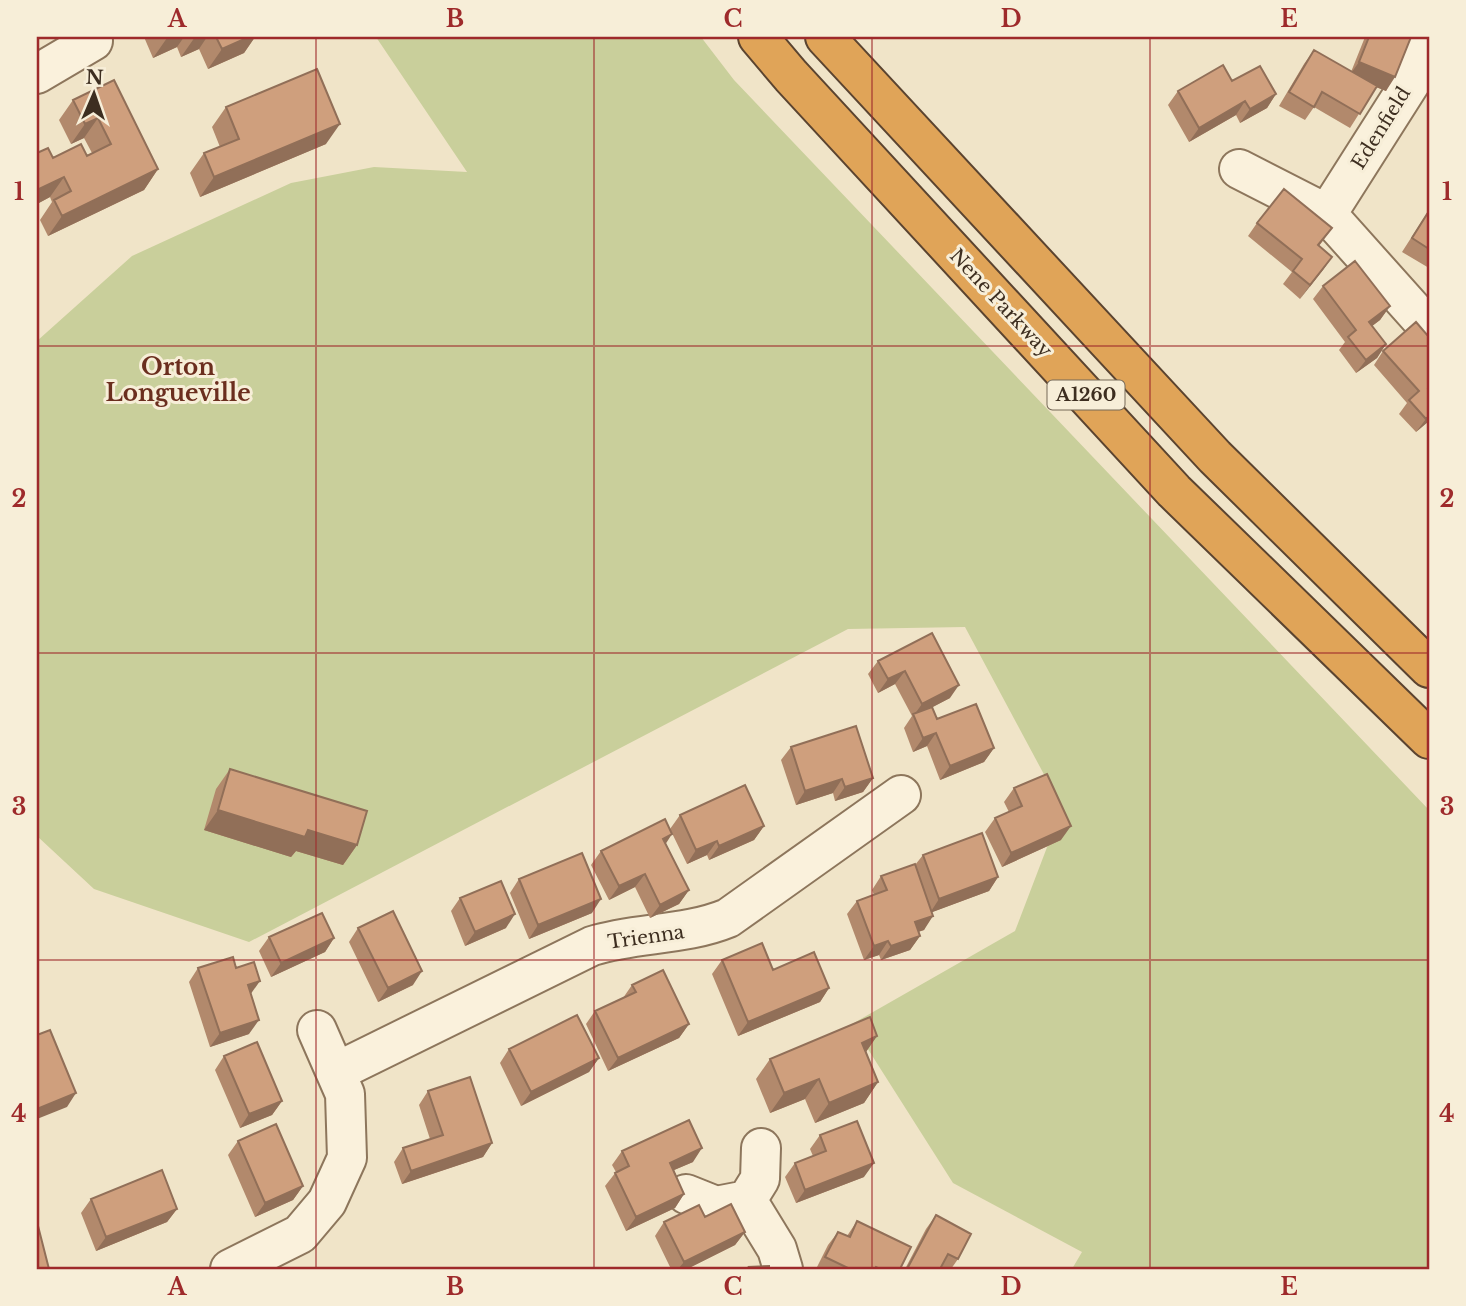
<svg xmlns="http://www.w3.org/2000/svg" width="1466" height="1306" font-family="'Libre Baskerville',serif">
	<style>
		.green { fill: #c9cf9b }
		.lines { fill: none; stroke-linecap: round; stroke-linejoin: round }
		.minor-casing { stroke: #8d765c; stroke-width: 42 }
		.highway-casing { stroke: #5b4430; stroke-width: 42 }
		.minor { stroke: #faf1dc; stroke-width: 38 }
		.highway { stroke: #e0a458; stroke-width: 38 }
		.wall { fill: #b2896c }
		.shaded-wall { fill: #916f58 }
		.building { fill: #cf9f7d; stroke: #916f58; stroke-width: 2 }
		.grid { fill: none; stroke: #9e2a2b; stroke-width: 2; stroke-opacity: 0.55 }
		.labels { text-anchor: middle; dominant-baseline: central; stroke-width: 6; stroke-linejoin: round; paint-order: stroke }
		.shield { fill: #f7eed8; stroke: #756857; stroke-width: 2 }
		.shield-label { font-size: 18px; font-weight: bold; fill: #3d2e20 }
		.street-label { font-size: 19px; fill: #3d2e20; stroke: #f7eed8 }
		.quarter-label { font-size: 23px; font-weight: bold; fill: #6b2e1e; stroke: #f7eed8 }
		.neatline { fill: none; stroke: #9e2a2b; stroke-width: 2.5 }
		.grid-label { font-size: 23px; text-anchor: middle; font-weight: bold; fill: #9e2a2b }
	</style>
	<rect width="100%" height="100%" fill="#f0e4c8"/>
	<path class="green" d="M376,37H701L734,80L1429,810V1269H1072L1082,1252L953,1183L852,1024L1015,931L1062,808L965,627L848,629L249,942L94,889L37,836V341L132,256L291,183L374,167L467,172Z"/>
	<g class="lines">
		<defs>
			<path id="minor" d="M37,74L93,41
				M1239,169L1327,214L1429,328
				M1327,214L1416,74L1420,37
				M336,1072L592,946C637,932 684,936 728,918L901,795
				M686,1194L716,1206L747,1200L760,1179L761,1148
				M747,1200L777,1249L783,1269
				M230,1269L300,1234L327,1202L347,1158L345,1094L317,1030"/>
			<path id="highway" d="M758,37L791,76L1174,491L1429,739
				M825,37L1215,457L1429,668"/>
		</defs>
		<use href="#minor" class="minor-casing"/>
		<use href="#highway" class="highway-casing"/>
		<use href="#minor" class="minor"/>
		<use href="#highway" class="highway"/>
	</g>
	<path class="wall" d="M144,37H255L244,53L208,69L199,49L181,57L177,47L153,58Z
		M1365,37H1411L1386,91L1376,87L1350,128L1314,107L1305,120L1279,106L1304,64L1314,50L1351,72Z
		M114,80L158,169L144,190L48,236L40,220L52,202L50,197L37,204V153L53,158L87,156L92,153L84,138L71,144L59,120L73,100Z
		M1232,81L1276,94L1267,108L1240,123L1236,115L1189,142L1168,105L1178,91Z
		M226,107L326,144L200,197L190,173L204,153L220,147L212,127Z
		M1429,210V268L1402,252Z
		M1257,223L1332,228L1319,246L1332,257L1300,299L1283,284L1292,272L1248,236Z
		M1323,286L1390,306L1380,320L1372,326L1386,344L1377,358L1356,373L1339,350L1345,342L1313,299Z
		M1416,322L1429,421L1416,432L1399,414L1407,403L1374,365L1383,351Z
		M932,633L950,698L932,707L937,719L994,748L984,762L940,780L927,746L913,752L904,728L912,716L895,684L878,693L868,674L878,661Z
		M791,747L873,778L863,792L835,801L833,793L796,805L781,760Z
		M230,769L357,845L343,865L296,851L291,857L204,830L216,789Z
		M1014,788L1061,840L1002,867L985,832L995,818L1009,812L1004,802Z
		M680,815L764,826L754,840L709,860L707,855L687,864L670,829Z
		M666,844L689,890L679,904L650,918L635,887L609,900L591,865L601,851Z
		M923,855L998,877L989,891L932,912L924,930L918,932L920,936L910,950L881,960L879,955L864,960L847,914L857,901L874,895L872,890L881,876L915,865Z
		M519,879L592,913L529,939L510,893Z
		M460,898L506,928L465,946L451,911Z
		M358,928L413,985L378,1002L349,942Z
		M269,937L334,938L325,952L271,977L259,951Z
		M722,960L829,988L820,1002L738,1036L712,974Z
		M198,968H236L251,994L249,1034L210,1047L189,982Z
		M632,985L689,1024L679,1038L608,1071L586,1024L595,1011L623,998Z
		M877,1036L866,1052L878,1082L864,1103L815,1123L805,1099L770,1113L756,1079L770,1059Z
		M509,1049L599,1058L589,1072L521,1106L500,1063Z
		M224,1056L282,1101L272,1115L240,1128L215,1070Z
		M428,1091L492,1143L483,1157L402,1184L394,1162L403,1148L430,1139L419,1105Z
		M820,1135L864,1177L796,1203L785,1177L795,1163L813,1156L810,1149Z
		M238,1141L303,1186L293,1200L255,1217L228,1155Z
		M622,1151L693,1162L674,1170L684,1194L675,1208L626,1231L605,1186L616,1172L612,1165Z
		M91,1199L177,1209L167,1222L96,1251L81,1213Z
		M936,1215L958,1259L951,1269H905L926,1229Z
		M705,1217L745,1232L735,1245L687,1269H671L655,1236L664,1222Z
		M857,1221L900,1269H816L828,1245L838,1232L847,1236Z"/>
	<path class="shaded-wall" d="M169,37H184L177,47L153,58L167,38Z
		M195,37H207L199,49L181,57Z
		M249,37H255L244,53L208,69L222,49Z
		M1359,62L1395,77L1386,91L1349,76Z
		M1276,94L1267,108L1240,123L1250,109Z
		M1245,101L1236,115L1189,142L1199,128Z
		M98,118L84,138L71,144L85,124Z
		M340,124L326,144L200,197L214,177Z
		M158,169L144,190L48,236L62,216Z
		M64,177L50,197L37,204V190Z
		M1332,257L1323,270L1300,299L1310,285Z
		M1390,306L1380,320L1359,336L1369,322Z
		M1386,344L1377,358L1356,373L1366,360Z
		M1429,416V421L1416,432L1426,419Z
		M905,671L895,684L878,693L888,679Z
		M959,685L950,698L914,717V715L922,704Z
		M936,733L927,746L913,752L923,738Z
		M994,748L984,762L940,780L950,766Z
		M873,778L863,792L835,801L845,787Z
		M842,779L833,793L796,805L805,791Z
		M218,810L308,830L357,845L343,865L296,851L291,857L204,830Z
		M764,826L754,840L709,860L719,846Z
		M1071,826L1061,840L1002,867L1011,853Z
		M672,834L663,848V839Z
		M717,841L707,855L687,864L696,850Z
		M645,874L635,887L609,900L619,886Z
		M998,877L989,891L930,913L939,899Z
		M689,890L679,904L650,918L660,905Z
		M601,899L592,913L529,939L538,925Z
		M515,914L506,928L465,946L475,932Z
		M933,916L924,930L905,936L915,922Z
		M920,936L910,950L881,960L891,946Z
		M334,938L325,952L271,977L281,963Z
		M888,941L879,955L864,960L874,946Z
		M422,971L413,985L378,1002L388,988Z
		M260,981L250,995L248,985Z
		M829,988L820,1002L738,1036L748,1022Z
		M259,1020L249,1034L210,1047L220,1033Z
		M689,1024L679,1038L608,1071L618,1058Z
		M877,1036L863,1056L862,1043Z
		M599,1058L589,1072L521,1106L531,1092Z
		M819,1079L805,1099L770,1113L784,1093Z
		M878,1082L864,1103L815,1123L829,1103Z
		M76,1093L67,1107L37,1119V1109Z
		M282,1101L272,1115L240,1128L249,1114Z
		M492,1143L483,1157L402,1184L411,1171Z
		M702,1148L693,1162L660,1176L670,1163Z
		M874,1163L864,1177L796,1203L805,1190Z
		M303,1186L293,1200L255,1217L265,1203Z
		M684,1194L675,1208L626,1231L636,1217Z
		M177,1209L167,1222L96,1251L106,1237Z
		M745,1232L735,1245L687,1269H678L684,1262Z"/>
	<path class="building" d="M216,37H249L222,49Z
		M1369,37H1411L1395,77L1359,62Z
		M1314,50L1377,86L1360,114L1322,92L1314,107L1289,92Z
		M1223,65L1232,81L1260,66L1276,94L1250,109L1245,101L1199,128L1178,91Z
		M317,69L340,124L214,177L204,153L239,139L226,107Z
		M114,80L158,169L62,216L54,200L71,191L64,177L37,190V153L48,148L53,158L81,144L87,156L111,144L98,118L85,124L73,100Z
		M1284,189L1332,228L1318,245L1332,257L1310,285L1293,271L1302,259L1257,223Z
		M1429,211V249L1412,238Z
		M1355,261L1390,306L1369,322L1386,344L1366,360L1348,337L1356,330L1323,286Z
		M1416,322L1429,337V388L1428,389L1429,391V416L1426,419L1409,400L1419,391L1383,351Z
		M932,633L959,685L922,704L905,671L888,679L878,661Z
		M976,704L994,748L950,766L936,733L923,738L913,714L932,707L937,719Z
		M856,726L873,778L845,787L842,779L805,791L791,747Z
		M230,769L367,811L357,845L308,830L305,837L218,810Z
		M1047,774L1071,826L1011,853L995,818L1022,806L1014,788Z
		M745,785L764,826L719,846L717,841L696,850L680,815Z
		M665,819L672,834L663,839L689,890L660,905L645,874L619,886L601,851Z
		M982,833L998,877L939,899L923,855Z
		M582,853L601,899L538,925L519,879Z
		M915,864L933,916L915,922L920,936L891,946L888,941L874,946L857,901L887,890L881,876Z
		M501,881L515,914L475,932L460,898Z
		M393,911L422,971L388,988L358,928Z
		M322,913L334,938L281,963L269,937Z
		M762,943L773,970L814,952L829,988L748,1022L722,960Z
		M233,957L236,968L254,962L260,981L248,985L259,1020L220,1033L198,968Z
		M663,970L689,1024L618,1058L595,1011L636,992L632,985Z
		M577,1015L599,1058L531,1092L509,1049Z
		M870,1017L877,1036L862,1043L878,1082L829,1103L819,1079L784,1093L770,1059Z
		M50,1030L76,1093L37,1109V1035Z
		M257,1042L282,1101L249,1114L224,1056Z
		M470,1077L492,1143L411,1171L403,1148L443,1135L428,1091Z
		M689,1120L702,1148L670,1163L684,1194L636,1217L615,1173L629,1166L622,1151Z
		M857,1121L874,1163L805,1190L795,1163L826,1151L820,1135Z
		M276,1124L303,1186L265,1203L238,1141Z
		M162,1170L177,1209L106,1237L91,1199Z
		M731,1204L745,1232L684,1262L664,1222L699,1205L705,1217Z
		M936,1215L971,1234L958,1259L948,1254L940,1269H907Z
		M857,1221L911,1247L900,1269H880L876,1267L875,1269H850L825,1257L838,1232L850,1237Z
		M37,1222L49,1269H37Z
		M769,1266V1269H750L749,1267Z"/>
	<path class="grid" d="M316,37V1269M594,37V1269M872,37V1269M1150,37V1269M37,346H1429M37,653H1429M37,960H1429"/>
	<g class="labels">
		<rect class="shield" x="1047.5" y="380.5" width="77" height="29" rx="5"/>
		<g class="shield-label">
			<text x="1086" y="395">A1260</text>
		</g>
		<g class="street-label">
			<text transform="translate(1381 128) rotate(-58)">Edenfield</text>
			<text transform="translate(1001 303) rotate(47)">Nene Parkway</text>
			<text transform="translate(646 937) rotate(-8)">Trienna</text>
		</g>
		<g class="quarter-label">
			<text x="178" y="367">Orton<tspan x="178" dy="26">Longueville</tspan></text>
		</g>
	</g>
	<rect width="1466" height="1306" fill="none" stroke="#f7eed8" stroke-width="77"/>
	<g transform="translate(94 94) rotate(2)" stroke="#f7eed8" stroke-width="5" paint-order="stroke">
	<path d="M0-5L12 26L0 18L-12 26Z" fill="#3d2e20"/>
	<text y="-10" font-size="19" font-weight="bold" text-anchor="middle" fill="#3d2e20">N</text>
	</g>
	<rect x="38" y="38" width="1390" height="1230" class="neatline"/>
	<g class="grid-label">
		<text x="177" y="27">A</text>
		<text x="455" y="27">B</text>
		<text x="733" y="27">C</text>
		<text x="1011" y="27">D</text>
		<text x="1289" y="27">E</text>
		<text x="19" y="200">1</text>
		<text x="1447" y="200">1</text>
		<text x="19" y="507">2</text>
		<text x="1447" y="507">2</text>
		<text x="19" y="815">3</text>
		<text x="1447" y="815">3</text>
		<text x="19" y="1122">4</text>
		<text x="1447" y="1122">4</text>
		<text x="177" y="1295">A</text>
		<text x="455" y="1295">B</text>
		<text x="733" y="1295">C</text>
		<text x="1011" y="1295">D</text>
		<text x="1289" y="1295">E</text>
	</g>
</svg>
